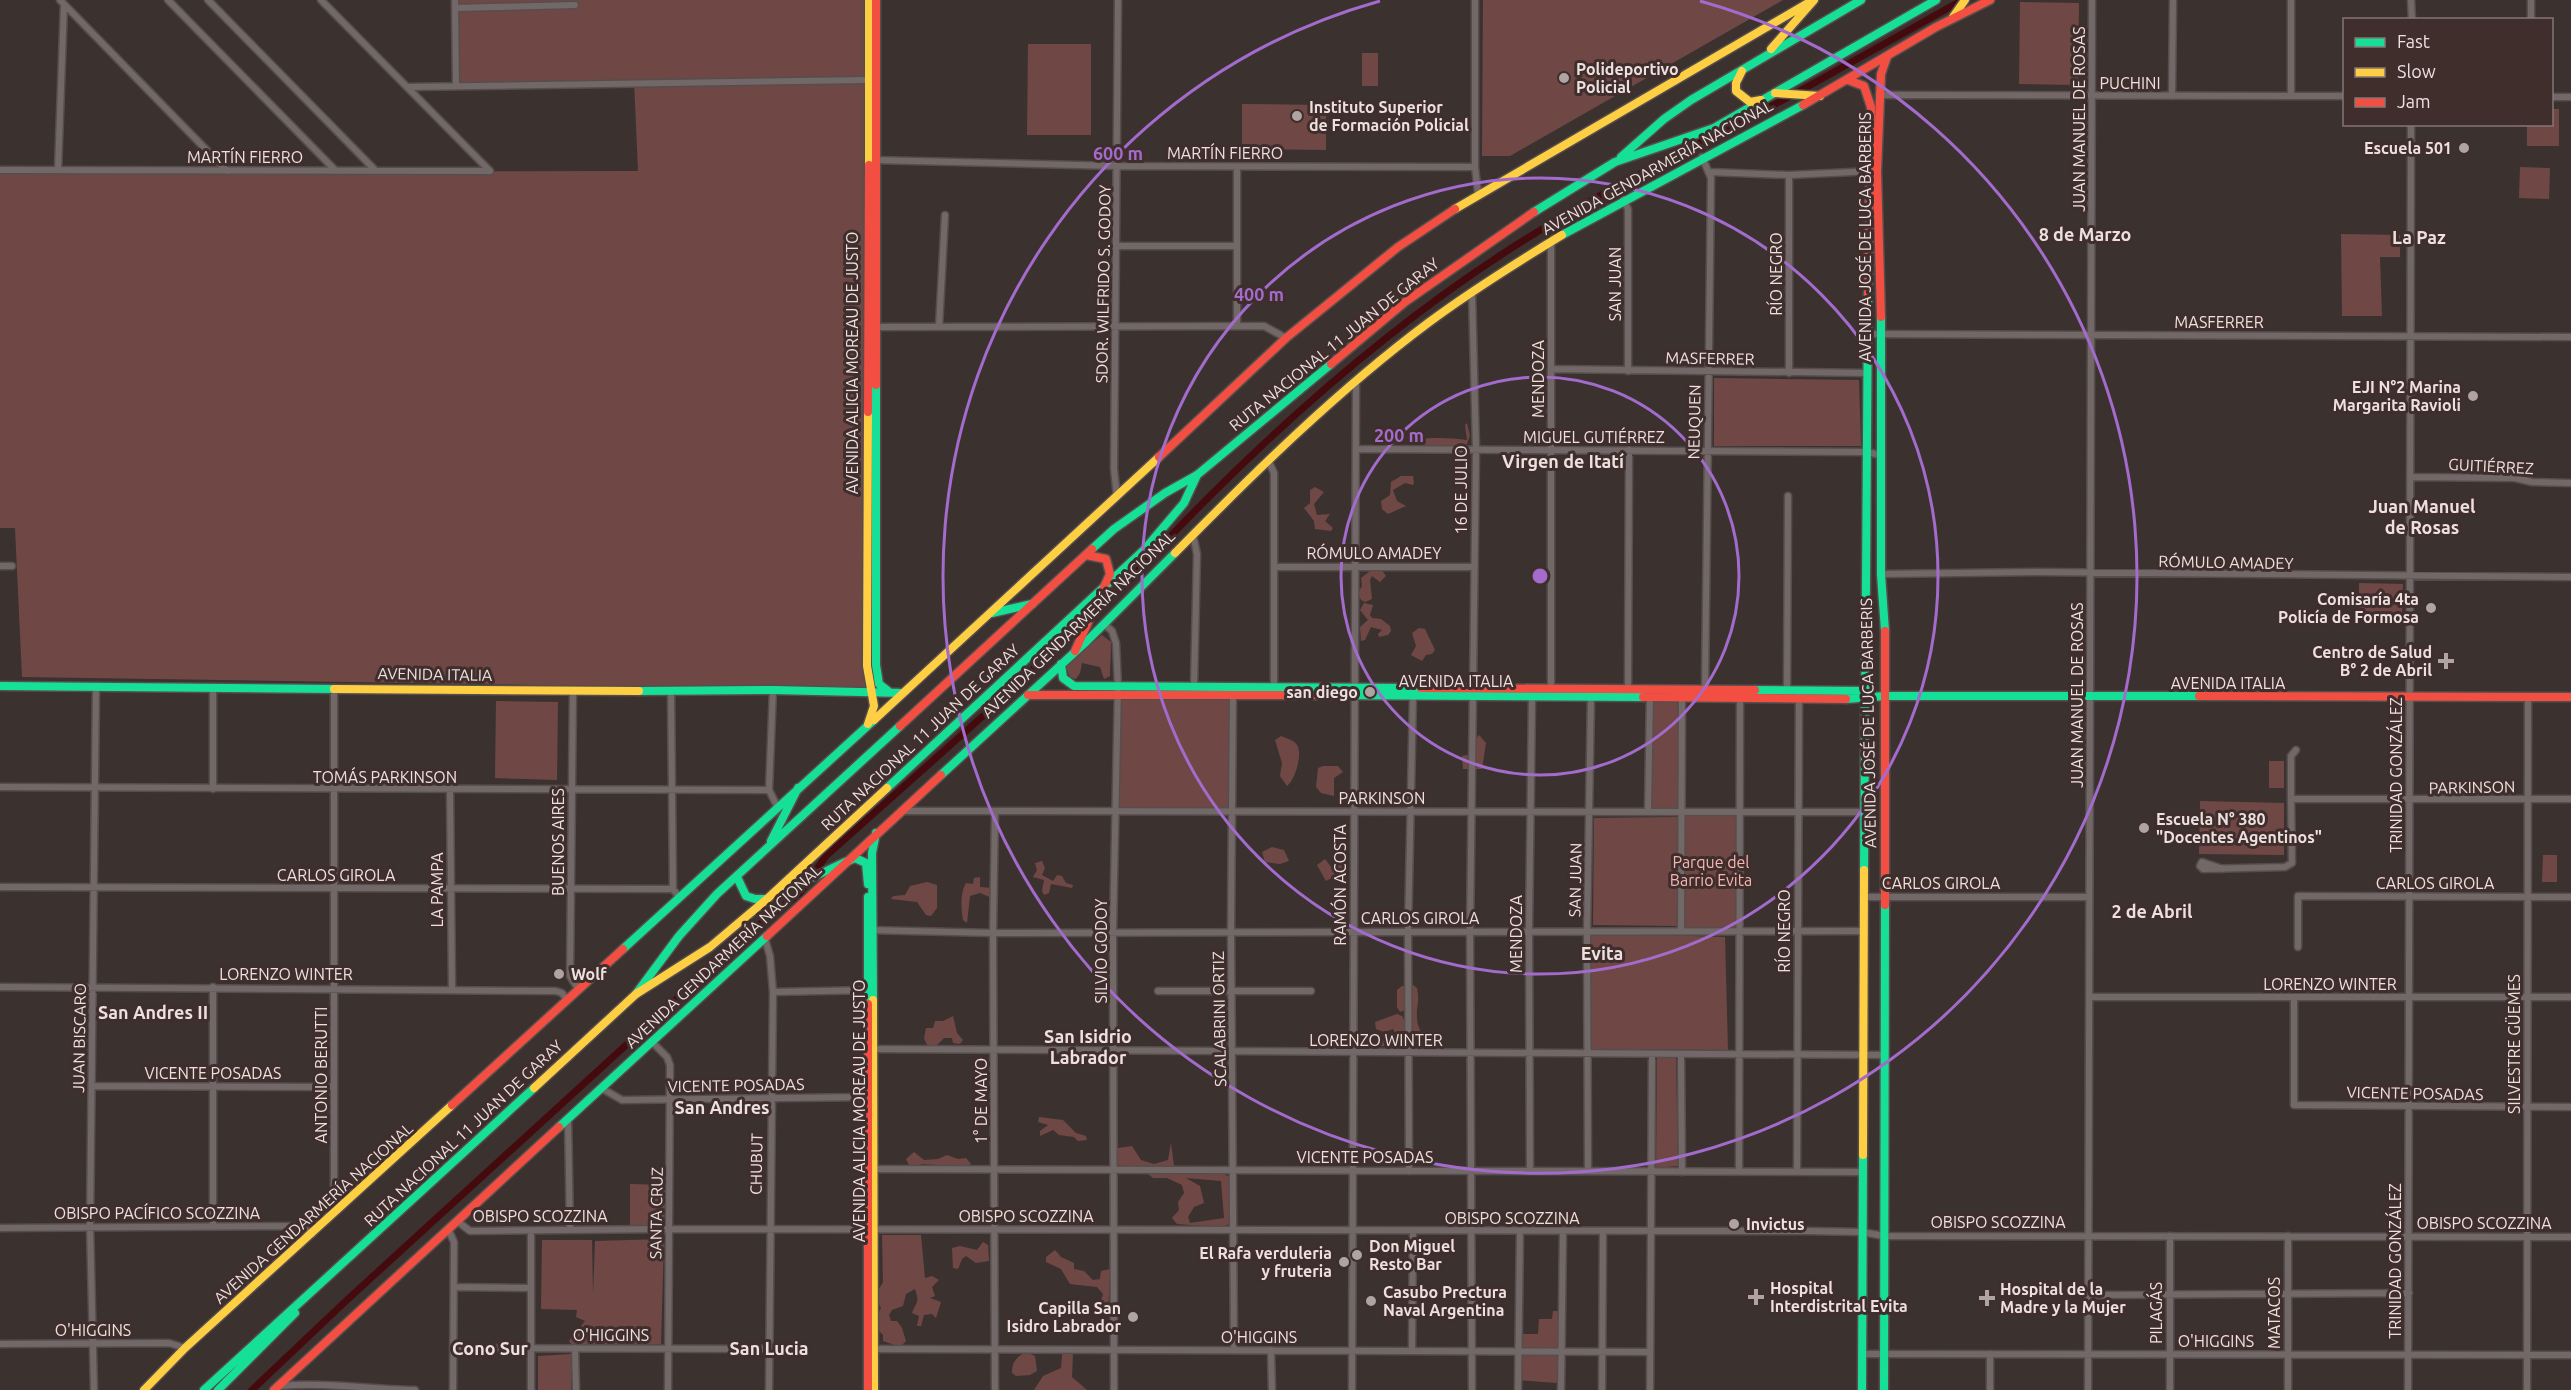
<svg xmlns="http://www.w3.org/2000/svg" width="2571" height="1390" font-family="Ubuntu,sans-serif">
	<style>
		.green { fill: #6f4846; fill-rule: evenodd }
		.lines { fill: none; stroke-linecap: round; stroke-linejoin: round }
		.canal { stroke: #450a0e; stroke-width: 7 }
		.street-casing { stroke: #564e4d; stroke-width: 9 }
		.fast-casing { stroke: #564e4d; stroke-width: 11 }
		.slow-casing { stroke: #564e4d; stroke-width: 11 }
		.jam-casing { stroke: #564e4d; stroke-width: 11 }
		.street { stroke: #716867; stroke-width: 6 }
		.fast { stroke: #16e098; stroke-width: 8 }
		.slow { stroke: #ffcf43; stroke-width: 8 }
		.jam { stroke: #f24e42; stroke-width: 8 }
		.ring { fill: none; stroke: #a36bcb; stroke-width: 3 }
		.poi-dot { fill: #afa4a2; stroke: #3f2e2c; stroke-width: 2 }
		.labels { text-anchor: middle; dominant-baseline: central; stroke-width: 6; stroke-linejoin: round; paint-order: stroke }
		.poi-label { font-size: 16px; font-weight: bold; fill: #ede1e0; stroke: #3f2e2c; text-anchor: start }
		.street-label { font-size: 16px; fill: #ede1e0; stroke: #3f2e2c }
		.park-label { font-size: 16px; fill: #f6b7b3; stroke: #3f2e2c }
		.neighbourhood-label { font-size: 18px; font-weight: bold; fill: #ede1e0; stroke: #3f2e2c }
		.centre { fill: #a36bcb; stroke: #3f2e2c; stroke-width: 3 }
		.ring-label { font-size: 18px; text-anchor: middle; font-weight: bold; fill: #a36bcb; stroke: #3f2e2c; stroke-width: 6; stroke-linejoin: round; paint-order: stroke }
	</style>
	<rect width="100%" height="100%" fill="#3b3230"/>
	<path class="green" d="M457,0H868L867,690L22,677L15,528H0V172L638,171L634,81L458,84Z
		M1483,0H1783L1510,156H1482Z
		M2020,2L2079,3L2078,85L2019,84Z
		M1028,44H1091V135H1027Z
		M1362,53H1378V86H1362Z
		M1242,104L1326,105V150L1242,149Z
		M2552,109H2559V146H2527V125L2552,124Z
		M2520,167L2550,168L2549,199L2519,198Z
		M2341,234L2400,235V257H2380L2382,316H2342Z
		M1714,378L1859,380L1861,446H1714Z
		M1467,423L1470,436L1466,446H1419L1421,439C1435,437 1453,438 1467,440L1465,425Z
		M1401,476H1413L1414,483L1413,485L1405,483L1393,490L1397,501L1406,506L1388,514L1382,509L1381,501L1390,495L1391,482Z
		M1315,487L1324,492L1314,504L1317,515L1330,514L1325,521L1333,528L1331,531L1315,529L1314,521L1304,508L1310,503V490Z
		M1374,568L1381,569L1386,576L1380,582L1372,576L1370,580L1372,599L1365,602L1361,600L1358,593L1362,586L1361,578Z
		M2359,583L2403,584L2402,618L2359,617Z
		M1364,603L1373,605L1370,615L1372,618L1381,619L1390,626L1391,631L1388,635L1379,637L1378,634L1382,630L1371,627L1365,640L1361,641L1360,627L1368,620L1360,610Z
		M1419,628L1425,629L1435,650L1432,654L1426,655L1422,661L1411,655L1416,646L1412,633Z
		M1102,635L1111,642C1111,654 1110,665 1110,676L1104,679L1100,667L1082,663L1080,673L1076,679L1070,677L1065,665Z
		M1119,697H1230V807L1119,808Z
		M1654,700L1679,701L1680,809H1650Z
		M496,701L558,702L557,780L495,778Z
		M1479,735L1486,743L1482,769H1463L1462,756L1467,755L1474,762L1475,740Z
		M1281,736C1286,738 1294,740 1297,745C1303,754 1295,780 1287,786L1280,776L1282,763L1275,740Z
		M2269,761H2284V788H2269Z
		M1323,766H1338L1343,772L1334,778V796L1321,793L1316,787L1318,768Z
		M2200,801L2284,803V855L2199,854Z
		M1683,813H1739L1737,929H1684Z
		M1677,817V926L1593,925L1594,818Z
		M1272,847L1284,850L1289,861L1280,864L1265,862L1262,852Z
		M2543,855H2557V882H2542Z
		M1325,859L1331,867L1343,863L1348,869L1326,881L1317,865Z
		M1042,861L1045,868L1042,875L1053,881L1057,875L1062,876L1066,883L1073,885L1072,888L1051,884L1049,893L1044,895L1042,891L1044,880L1033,877L1037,870L1035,863Z
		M980,877V887L991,888L992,898L980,893L970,896L967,923L963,920C961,909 960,893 966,883L973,884L974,878Z
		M927,882L937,885V908L931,916L926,915L917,902L891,899L893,896L905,895L910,886Z
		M1590,933L1725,937L1728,1050L1591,1049Z
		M1402,986L1413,985L1417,988C1420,1004 1416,1005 1417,1018C1417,1028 1424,1033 1421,1043C1411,1035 1413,1021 1406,1010L1400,1012L1397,1007V990Z
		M1397,1014L1402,1016L1406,1024V1046H1374L1375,1042L1393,1038L1396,1034L1393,1029L1384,1032L1376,1029L1375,1022Z
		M953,1016L957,1033L963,1040L960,1044L953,1043L952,1038H944L935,1047L927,1045L924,1038L926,1028H933L935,1021H943Z
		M1657,1058H1676L1678,1166L1656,1168Z
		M1039,1117L1063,1120L1076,1133L1086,1136L1087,1140L1078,1141L1074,1137L1059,1135L1053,1130L1040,1136V1131L1048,1125L1038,1122Z
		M1171,1143L1174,1166L1138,1168L1117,1165L1118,1148L1132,1146L1141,1160L1154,1164L1168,1160Z
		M914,1152L924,1160L938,1159L947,1155L958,1159L966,1158L971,1164L967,1167L923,1164L910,1167L906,1159Z
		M1220,1171L1236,1182L1229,1197L1230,1224L1220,1227L1177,1224L1172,1218L1179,1210L1178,1202L1184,1193L1182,1185L1167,1178H1153L1147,1173L1181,1174L1183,1172ZM1186,1178L1221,1181L1224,1218L1190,1223L1188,1217L1194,1207L1204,1203L1200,1186Z
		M630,1184L666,1185L664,1225H630Z
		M882,1235H921L925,1278L932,1276L939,1280L932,1287L935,1296L930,1298L941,1302L936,1318L932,1314L924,1315L921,1326H917L919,1316L912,1313C916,1301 920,1304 915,1289L906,1294L903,1306L892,1310L889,1315L891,1321H897L902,1328L906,1341L900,1347L883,1341V1335L878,1330V1314L881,1308L875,1296L883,1282Z
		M664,1239L661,1344L594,1345L577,1351L569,1341L585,1321L576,1317L577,1310L541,1309L542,1240H592L593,1295L595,1241Z
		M983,1242L988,1245L989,1261L976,1263L966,1256L962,1259L958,1269L953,1268L952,1248L960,1246L977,1250Z
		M1055,1250L1061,1257L1074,1263V1269L1084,1271L1093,1280L1100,1279L1101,1271L1110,1269L1108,1315L1100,1304L1103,1294L1097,1287L1070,1284L1061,1269L1046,1262V1257Z
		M1553,1311H1558V1348L1520,1349L1519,1334H1538L1539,1319H1552Z
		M1065,1351L1073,1352L1072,1377L1087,1390H1034L1043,1376L1061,1368L1062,1355Z
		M1026,1352L1035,1356L1037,1371L1030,1375L1016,1376L1012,1373C1012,1362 1016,1357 1026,1352Z
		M571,1354V1390H538V1356Z
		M1555,1354L1558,1358V1381L1556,1383L1518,1380V1355Z"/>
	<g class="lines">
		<path class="canal" d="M1800,91L1959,2
			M1120,590C1235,464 1363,344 1507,251C1597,193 1694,146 1789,97
			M814,873L826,856L992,708L1080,625
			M252,1390L348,1299L751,931L801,892L807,882"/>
		<defs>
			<path id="street" d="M60,0L227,171
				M168,0L336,171
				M208,0L376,171
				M321,0L490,171
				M455,0L456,85
				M1475,0V167L1478,193
				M2411,0L2412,20
				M455,8L575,5
				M2531,20V0
				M407,87L868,80
				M1879,95L2344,96
				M2172,96L2173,0
				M2291,96V0
				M2552,97H2571
				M1702,157L1711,178L1705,689
				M873,160L1118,166L1475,167
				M1237,167V326
				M0,170L490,171
				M58,170L64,4
				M1710,172L1789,175L1874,171
				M1623,199L1628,209V371
				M1551,241V693
				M1117,246H1237
				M872,327L1264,326L1286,338
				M939,327L945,215
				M1867,334L2571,337
				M1552,369L1867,373
				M1789,373V175
				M1356,449L1867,452L1880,455
				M1269,462L1274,473V687
				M2410,477L2515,478L2532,482L2571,483
				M1117,497L1114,469L1118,0
				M1193,535L1197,554L1194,686
				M0,566H12
				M1274,567H1474
				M1881,574L2037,572L2571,577
				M1104,624L1112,631L1116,643L1118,687L1113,933L1114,1390
				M334,688V1194L338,1209
				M1628,689L1629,450
				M773,690L769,790L777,806
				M671,691L673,889L679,897
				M1233,691L1231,932L1234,1350
				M573,692L570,976L579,990
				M1787,692L1788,496
				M0,787L769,790
				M213,789V687
				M450,791L452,989
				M2291,799V756L2296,750
				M901,811L1864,812
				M995,811L993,933L995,1390
				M1648,812L1650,695
				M2223,869L2202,862L2200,866L2203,869L2285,867L2292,863L2291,799H2571
				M0,887L673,889
				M1864,897H2089
				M868,930L993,933L1864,931
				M1681,931L1682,698
				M765,939L770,956L773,992L769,1390
				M2298,947V896L2571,897
				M0,987L556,991L562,993L567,1000
				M213,987V1226
				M1158,991H1311
				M773,992L871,990
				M2090,997H2571
				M2294,997V1105L2571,1107
				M652,1042L667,1057L670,1065L668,1390
				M871,1049L1885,1055
				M1681,1054L1682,1172
				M92,1086L334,1087
				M601,1088L622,1100L871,1097
				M568,1119L570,1230
				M870,1169L1863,1172
				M1409,1171L1408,932L1413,696
				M1530,1171L1529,931L1532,697
				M1588,1171L1587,931L1591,697
				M1739,1171L1740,698
				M1797,1172L1799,695
				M457,1221L470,1231L670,1229L1807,1231L1862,1232L1884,1236L2571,1237
				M0,1228L299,1226L312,1234
				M448,1229L454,1242L453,1390
				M531,1231V1390
				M2288,1236V1390
				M454,1287L531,1288
				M2088,1295L2409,1293
				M0,1344L169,1343L185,1348
				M453,1348L769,1349
				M575,1348L576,1390
				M871,1349L1650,1352
				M1271,1350L1272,1390
				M1412,1351L1413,1231
				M1862,1354L2571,1355
				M279,1386C324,1382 369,1389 415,1390
				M94,1390L90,1226L96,686
				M1352,1390L1356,381
				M1472,1390L1470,932L1476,449L1472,292
				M1518,1390L1520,1231
				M1561,1390L1563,1231
				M1602,1390L1603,1231
				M1650,1390L1652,1054
				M1990,1390V1354
				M2088,1390L2092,0
				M2170,1390V1236
				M2408,1390L2411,124
				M2527,1390L2528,698"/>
			<path id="fast" d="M1621,157L1664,119L1691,100L1861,0
				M1534,212L1615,162L1714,128L1936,0
				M1562,235L1803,105
				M1881,317V574L1885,631
				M876,385V665L879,684L888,691
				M1092,549L1114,529L1165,493L1197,475L1331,364
				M992,613L1032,604
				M1061,664L1063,678L1074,686L1421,688
				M0,686L334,689
				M1755,690L1870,691
				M639,691L773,690L903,693
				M1316,695L1643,697
				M1846,699L1885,696H2199
				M941,775L1087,641L1175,553
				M887,788L1144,550L1184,503L1197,475
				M771,841L798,788
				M848,861L855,858L866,863L868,884
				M1864,870L1868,295
				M737,877L746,896L755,899H767
				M780,888L816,876L845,862
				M868,897V1004
				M623,949L874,720
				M636,994L679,936L717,894L900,726
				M873,1000L872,853L876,833
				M559,1127L767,936
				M204,1390L534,1088
				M218,1390L295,1313
				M1862,1390L1863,1155
				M1884,1390L1885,905"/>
			<path id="slow" d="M1953,17L1965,0
				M1771,49L1814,0
				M1742,71L1736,83V91L1750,102L1761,100
				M1775,93L1820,96
				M869,165V0
				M1455,209L1808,3
				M868,412L867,666L874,706L868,724
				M1175,553C1255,472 1337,391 1428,323C1471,291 1516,263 1562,235
				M334,689L639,691
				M874,720L1159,457
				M873,1000L874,1390
				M534,1088L636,994L710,947L767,899L887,788
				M1863,1155L1864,870
				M144,1390L185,1348L452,1105"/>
			<path id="jam" d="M876,0V385
				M1848,80L1864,86L1871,107L1868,295
				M1803,105L1936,27L1990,0
				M1881,317L1877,171L1881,74L1887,57
				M1331,364L1405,302L1534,212
				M868,412L869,165
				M1159,457L1286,338L1398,247L1455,209
				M1075,651L1110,574L1106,559L1086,555
				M1421,688L1755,690
				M1028,695H1316
				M2199,696L2571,697
				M1643,697L1846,699
				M900,726L1092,549
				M1885,905V631
				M767,936L941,775
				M868,1004V1390
				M452,1105L623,949
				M274,1390L559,1127"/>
		</defs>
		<use href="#street" class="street-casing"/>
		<use href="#fast" class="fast-casing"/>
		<use href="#slow" class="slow-casing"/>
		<use href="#jam" class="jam-casing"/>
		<use href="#street" class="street"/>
		<use href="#fast" class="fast"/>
		<use href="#slow" class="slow"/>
		<use href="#jam" class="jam"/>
	</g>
	<g class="ring">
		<circle cx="1540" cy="576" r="199"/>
		<circle cx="1540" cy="576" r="398"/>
		<path d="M1700 1A597 597 0 1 1 1380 1"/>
	</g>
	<g class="poi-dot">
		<circle cx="1564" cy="78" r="6"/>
		<circle cx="1297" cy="116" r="6"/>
		<circle cx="2464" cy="148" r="6"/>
		<circle cx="2473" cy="396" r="6"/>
		<circle cx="2431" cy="608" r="6"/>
		<path d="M2443 652h6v6h6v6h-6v6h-6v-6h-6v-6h6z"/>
		<circle cx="1370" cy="692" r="6"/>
		<circle cx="2144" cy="828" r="6"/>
		<circle cx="559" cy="974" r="6"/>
		<circle cx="1734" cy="1224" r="6"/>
		<circle cx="1357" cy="1255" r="6"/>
		<circle cx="1344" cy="1262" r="6"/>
		<path d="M1753 1288h6v6h6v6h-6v6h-6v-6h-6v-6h6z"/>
		<path d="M1984 1289h6v6h6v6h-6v6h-6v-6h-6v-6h6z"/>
		<circle cx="1371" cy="1301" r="6"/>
		<circle cx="1133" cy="1317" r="6"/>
	</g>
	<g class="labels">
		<g class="poi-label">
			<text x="1576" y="69">Polideportivo<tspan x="1576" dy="18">Policial</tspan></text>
			<text x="1309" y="107">Instituto Superior<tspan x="1309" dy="18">de Formación Policial</tspan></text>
			<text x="2452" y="148" text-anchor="end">Escuela 501</text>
			<text x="2461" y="387" text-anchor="end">EJI N°2 Marina<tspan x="2461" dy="18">Margarita Ravioli</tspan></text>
			<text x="2419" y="599" text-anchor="end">Comisaría 4ta<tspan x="2419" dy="18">Policía de Formosa</tspan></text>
			<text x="2432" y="652" text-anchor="end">Centro de Salud<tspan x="2432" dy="18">B° 2 de Abril</tspan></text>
			<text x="1358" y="692" text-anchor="end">san diego</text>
			<text x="2156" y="819">Escuela N° 380<tspan x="2156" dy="18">"Docentes Agentinos"</tspan></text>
			<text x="571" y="974">Wolf</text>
			<text x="1746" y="1224">Invictus</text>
			<text x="1369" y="1246">Don Miguel<tspan x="1369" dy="18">Resto Bar</tspan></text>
			<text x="1332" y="1253" text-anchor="end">El Rafa verduleria<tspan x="1332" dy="18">y fruteria</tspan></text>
			<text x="1770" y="1288">Hospital<tspan x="1770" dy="18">Interdistrital Evita</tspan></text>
			<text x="2000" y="1289">Hospital de la<tspan x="2000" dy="18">Madre y la Mujer</tspan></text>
			<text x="1383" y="1292">Casubo Prectura<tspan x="1383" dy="18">Naval Argentina</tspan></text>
			<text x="1121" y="1308" text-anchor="end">Capilla San<tspan x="1121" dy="18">Isidro Labrador</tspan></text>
		</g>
		<g class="street-label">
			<text x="2130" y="83">PUCHINI</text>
			<text transform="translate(2079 119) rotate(-90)">JUAN MANUEL DE ROSAS</text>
			<text x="1225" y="153">MARTÍN FIERRO</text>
			<text x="245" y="157">MARTÍN FIERRO</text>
			<text transform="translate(1657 167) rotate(-29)">AVENIDA GENDARMERÍA NACIONAL</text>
			<text transform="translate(1865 237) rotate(-90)">AVENIDA JOSÉ DE LUCA BARBERIS</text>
			<text transform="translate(1776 274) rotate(-90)">RÍO NEGRO</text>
			<text transform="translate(1103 284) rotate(-89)">SDOR. WILFRIDO S. GODOY</text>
			<text transform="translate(1615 284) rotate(-90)">SAN JUAN</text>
			<text x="2219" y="322">MASFERRER</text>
			<text transform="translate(1334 344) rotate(-39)">RUTA NACIONAL 11 JUAN DE GARAY</text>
			<text transform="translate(1710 358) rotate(1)">MASFERRER</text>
			<text transform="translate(852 363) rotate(-90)">AVENIDA ALICIA MOREAU DE JUSTO</text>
			<text transform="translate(1538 379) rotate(-90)">MENDOZA</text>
			<text transform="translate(1694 422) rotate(-89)">NEUQUEN</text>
			<text x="1594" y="437">MIGUEL GUTIÉRREZ</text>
			<text transform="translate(2491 466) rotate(3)">GUITIÉRREZ</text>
			<text transform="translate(1461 490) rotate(-90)">16 DE JULIO</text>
			<text x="1374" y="553">RÓMULO AMADEY</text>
			<text transform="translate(2226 562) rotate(1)">RÓMULO AMADEY</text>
			<text transform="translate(1078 624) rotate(-44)">AVENIDA GENDARMERÍA NACIONAL</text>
			<text transform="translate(435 674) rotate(1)">AVENIDA ITALIA</text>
			<text x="1456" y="681">AVENIDA ITALIA</text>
			<text x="2228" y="683">AVENIDA ITALIA</text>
			<text transform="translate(2077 695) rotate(-90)">JUAN MANUEL DE ROSAS</text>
			<text transform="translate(1868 723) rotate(-91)">AVENIDA JOSÉ DE LUCA BARBERIS</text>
			<text transform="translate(920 737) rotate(-43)">RUTA NACIONAL 11 JUAN DE GARAY</text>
			<text transform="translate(2396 775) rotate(-90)">TRINIDAD GONZÁLEZ</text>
			<text x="385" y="777">TOMÁS PARKINSON</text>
			<text transform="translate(2472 787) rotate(-1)">PARKINSON</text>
			<text x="1382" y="798">PARKINSON</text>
			<text transform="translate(558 842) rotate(-90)">BUENOS AIRES</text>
			<text x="336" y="875">CARLOS GIROLA</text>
			<text transform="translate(1575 880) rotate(-89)">SAN JUAN</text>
			<text x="1941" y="883">CARLOS GIROLA</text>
			<text x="2435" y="883">CARLOS GIROLA</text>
			<text transform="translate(1340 885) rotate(-90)">RAMÓN ACOSTA</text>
			<text transform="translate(437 890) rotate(-90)">LA PAMPA</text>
			<text x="1420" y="918">CARLOS GIROLA</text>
			<text transform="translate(1784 931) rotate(-90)">RÍO NEGRO</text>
			<text transform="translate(1516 934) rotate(-90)">MENDOZA</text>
			<text transform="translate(1101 951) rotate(-90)">SILVIO GODOY</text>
			<text transform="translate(723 956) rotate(-43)">AVENIDA GENDARMERÍA NACIONAL</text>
			<text x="286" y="974">LORENZO WINTER</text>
			<text x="2330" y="984">LORENZO WINTER</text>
			<text transform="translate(1219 1019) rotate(-91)">SCALABRINI ORTIZ</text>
			<text transform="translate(79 1038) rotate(-89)">JUAN BISCARO</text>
			<text x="1376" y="1040">LORENZO WINTER</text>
			<text transform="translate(2514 1044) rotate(-90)">SILVESTRE GÜEMES</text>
			<text x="213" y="1073">VICENTE POSADAS</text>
			<text transform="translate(321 1075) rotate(-90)">ANTONIO BERUTTI</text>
			<text transform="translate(736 1085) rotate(-1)">VICENTE POSADAS</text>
			<text transform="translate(2415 1093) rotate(1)">VICENTE POSADAS</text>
			<text transform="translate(981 1101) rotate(-90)">1° DE MAYO</text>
			<text transform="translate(859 1111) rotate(-90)">AVENIDA ALICIA MOREAU DE JUSTO</text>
			<text transform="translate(463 1133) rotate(-43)">RUTA NACIONAL 11 JUAN DE GARAY</text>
			<text x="1365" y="1157">VICENTE POSADAS</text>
			<text transform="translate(756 1164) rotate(-89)">CHUBUT</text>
			<text x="157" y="1213">OBISPO PACÍFICO SCOZZINA</text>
			<text transform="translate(313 1213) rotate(-42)">AVENIDA GENDARMERÍA NACIONAL</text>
			<text transform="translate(656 1213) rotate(-89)">SANTA CRUZ</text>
			<text x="540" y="1216">OBISPO SCOZZINA</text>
			<text x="1026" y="1216">OBISPO SCOZZINA</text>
			<text x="1512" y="1218">OBISPO SCOZZINA</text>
			<text x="1998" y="1222">OBISPO SCOZZINA</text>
			<text x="2484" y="1223">OBISPO SCOZZINA</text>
			<text transform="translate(2395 1261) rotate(-90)">TRINIDAD GONZÁLEZ</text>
			<text transform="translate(2156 1313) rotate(-90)">PILAGÁS</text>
			<text transform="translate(2274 1313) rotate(-90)">MATACOS</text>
			<text x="93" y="1330">O'HIGGINS</text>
			<text x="611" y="1335">O'HIGGINS</text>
			<text x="1259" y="1337">O'HIGGINS</text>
			<text x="2216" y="1341">O'HIGGINS</text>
		</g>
		<g class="park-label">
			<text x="1711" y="862">Parque del<tspan x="1711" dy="18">Barrio Evita</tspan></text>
		</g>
		<g class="neighbourhood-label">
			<text x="2085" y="234">8 de Marzo</text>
			<text x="2419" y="237">La Paz</text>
			<text x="1563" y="461">Virgen de Itatí</text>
			<text x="2422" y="506">Juan Manuel<tspan x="2422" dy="21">de Rosas</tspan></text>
			<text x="2152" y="911">2 de Abril</text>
			<text x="1602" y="953">Evita</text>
			<text x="153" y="1012">San Andres II</text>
			<text x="1088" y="1036">San Isidrio<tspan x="1088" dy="21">Labrador</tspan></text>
			<text x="722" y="1107">San Andres</text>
			<text x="490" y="1348">Cono Sur</text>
			<text x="769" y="1348">San Lucia</text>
		</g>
	</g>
	<circle cx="1540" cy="576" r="9" class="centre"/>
	<g class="ring-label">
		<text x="1118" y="160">600 m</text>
		<text x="1259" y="301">400 m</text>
		<text x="1399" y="442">200 m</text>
	</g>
	<rect x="2343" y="18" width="210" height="108" fill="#3f2e2c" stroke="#857674" stroke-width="1.5"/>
	<rect x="2355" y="38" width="30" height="9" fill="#16e098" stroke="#857674" stroke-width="1.5"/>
	<text x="2397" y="48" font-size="18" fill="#ede1e0">Fast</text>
	<rect x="2355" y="68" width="30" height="9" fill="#ffcf43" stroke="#857674" stroke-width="1.5"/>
	<text x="2397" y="78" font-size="18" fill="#ede1e0">Slow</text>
	<rect x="2355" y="98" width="30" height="9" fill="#f24e42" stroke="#857674" stroke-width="1.5"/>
	<text x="2397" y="108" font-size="18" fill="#ede1e0">Jam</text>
</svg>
